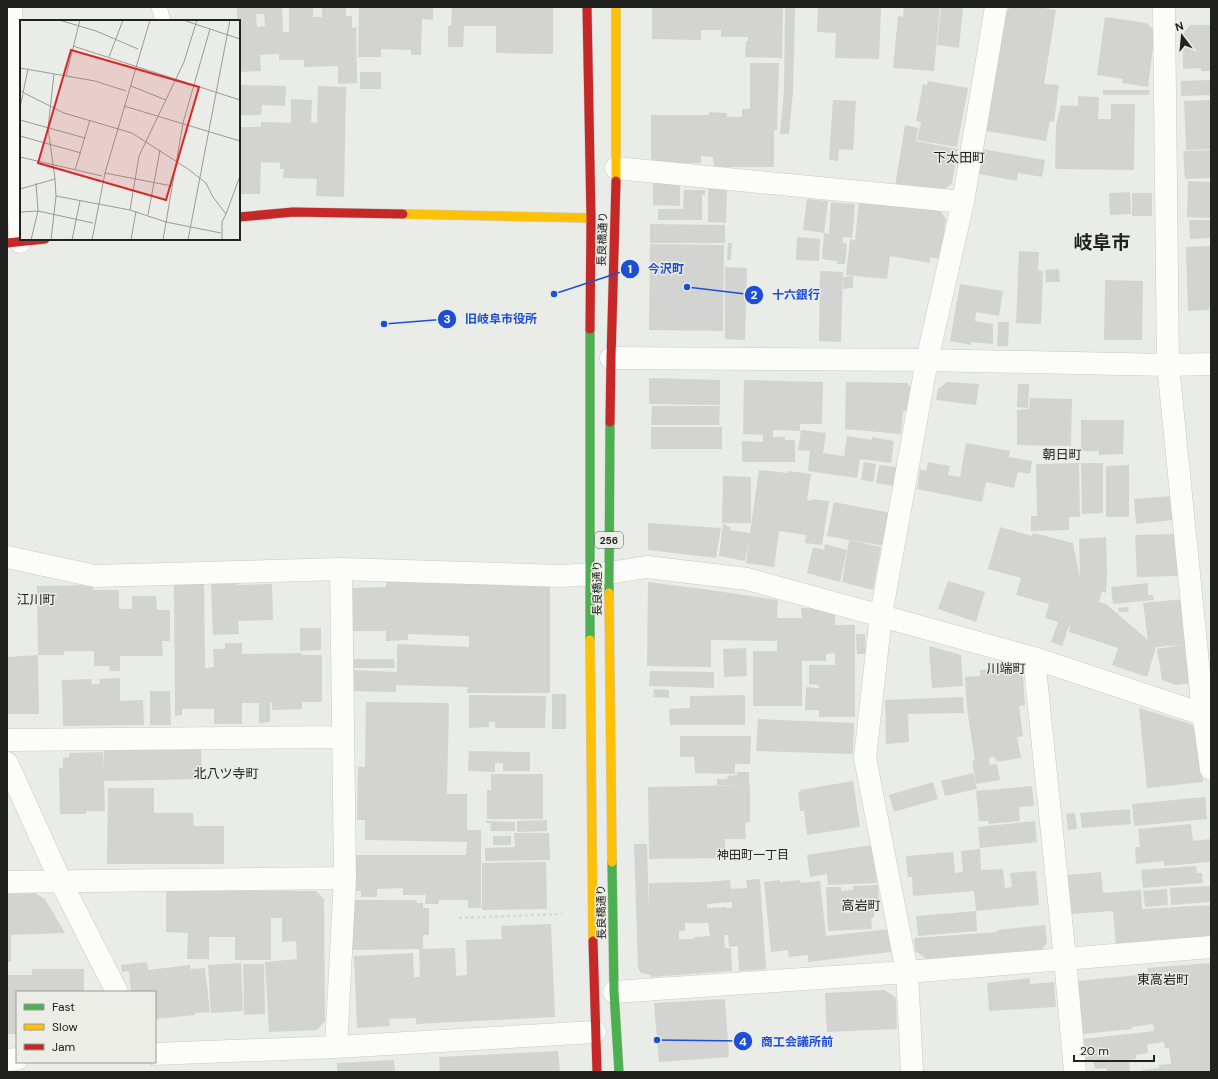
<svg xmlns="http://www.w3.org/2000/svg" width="1218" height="1079" font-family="'DM Sans','Noto Sans JP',sans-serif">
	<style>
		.building { fill: #d3d4d1; fill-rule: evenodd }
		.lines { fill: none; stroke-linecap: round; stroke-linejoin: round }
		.lane-casing { stroke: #c8cac6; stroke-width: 16 }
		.street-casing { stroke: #c8cac6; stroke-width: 23 }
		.fast-casing { stroke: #c8cac6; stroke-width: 10 }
		.slow-casing { stroke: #c8cac6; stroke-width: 10 }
		.jam-casing { stroke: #c8cac6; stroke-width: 10 }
		.path { stroke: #d7d8d7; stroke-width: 2.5; stroke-dasharray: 3 3; stroke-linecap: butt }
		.lane { stroke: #fcfcfb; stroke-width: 15 }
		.street { stroke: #fcfcfb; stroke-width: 22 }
		.fast { stroke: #4caf50; stroke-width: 9 }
		.slow { stroke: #ffc107; stroke-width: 9 }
		.jam { stroke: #c62828; stroke-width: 9 }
		.labels { text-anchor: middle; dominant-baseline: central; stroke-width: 3; stroke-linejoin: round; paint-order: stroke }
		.shield { fill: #ebede6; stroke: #5e5f5b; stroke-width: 1 }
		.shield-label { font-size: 10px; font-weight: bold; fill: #21221f }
		.street-label { font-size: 11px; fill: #21221f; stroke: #ebede6 }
		.neighbourhood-label { font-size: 12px; fill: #21221f; stroke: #ebede6 }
		.quarter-label { font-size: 13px; fill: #21221f; stroke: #ebede6 }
		.town-label { font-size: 19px; font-weight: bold; fill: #21221f; stroke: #ebede6 }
		.inset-road { fill: none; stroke: #9a9b97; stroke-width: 1 }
		.view { fill: #d62828; fill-opacity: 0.15; stroke: #d62828; stroke-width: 2 }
		.inset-edge { fill: none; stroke: #21221f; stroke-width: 2 }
		.leader { fill: none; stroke: #1d4ed8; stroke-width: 1.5 }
		.callout-dot { fill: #1d4ed8; stroke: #ebede6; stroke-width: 1.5 }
		.mark-label { font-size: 12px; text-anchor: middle; font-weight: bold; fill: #fff }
		.callout-label { font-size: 12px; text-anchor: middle; font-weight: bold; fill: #1d4ed8; stroke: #ebede6; stroke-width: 3; stroke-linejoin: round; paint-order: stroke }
	</style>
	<rect width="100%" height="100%" fill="#eaece7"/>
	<path class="building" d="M237,7H282L283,32H289V7H313V17H322V7H346V16H352V28L356,27L357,83L338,84V66L304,67V60H279V54L260,55L261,71L239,72V21H237ZM256,14H264L265,26L257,27Z
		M359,7H433V20L422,19L421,55H411V50L381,49V57H358Z
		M452,7H553V54L496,53V26H464L463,47H448V26H451Z
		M652,7H783L782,58L745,57L746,41H748V37H721V30H701V40L652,39Z
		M785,7H795L793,92L789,134H780L784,90Z
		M818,7L881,8L879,59L835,58L836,33L817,32Z
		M904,7H940L934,71L893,68L898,16L903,17Z
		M941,7H963L959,48L937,45Z
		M1011,7H1038L1056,10L1044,84L1059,85L1054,122L1050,121L1046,141L986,131L1006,11Z
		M1105,17L1147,23L1155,32L1148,87L1122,83L1123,79L1097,75Z
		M1190,25H1211V71H1201V68L1183,69V34Z
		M750,63H779L777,130H774V167H714L713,157L701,156V163H651V115H709V112L727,113V117H742V109H750Z
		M360,72H381V89H360Z
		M1211,80V95L1181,96V81Z
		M928,81L968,88L957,147L917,140L921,122L916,121L923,84L927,85Z
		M239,85L286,86L285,106L262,105L261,115H239Z
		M318,86L346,87L344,197L316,196L317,179L283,178L284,169H280V163L261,162L260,194H239V127H261V122L291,123V99L312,100L311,122L317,123Z
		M1103,90H1150L1149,95H1103Z
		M1078,96L1099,97L1098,119H1111V104H1135L1134,170L1055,169L1056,125L1061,105L1078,106Z
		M833,100L856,101L853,150L839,149L838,161L829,160Z
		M1211,100V149L1186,150L1184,101Z
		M905,125L918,128L916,141L958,149L952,183L943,191L895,186Z
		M982,149L1045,160L1042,177L1018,173L1017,181L979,174Z
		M1211,150V178L1185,179L1183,151Z
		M1188,181L1211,182V218L1187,217Z
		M653,182L680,185V206L653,205Z
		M708,187L727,188L726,223L708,222Z
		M684,190H705V195H702V220H658V209H683Z
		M1130,192L1131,214L1110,215L1109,193Z
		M1132,193H1152V216H1132Z
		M807,199L828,201L824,233L803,230Z
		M859,201L939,209L946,219L940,259L930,257V263L890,256L887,279L846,275L850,239L855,240Z
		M831,202L855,204L852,238L843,237V243L847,244L845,264H837V261L822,259L824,233L829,234Z
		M1189,220H1211V238L1190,239Z
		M650,224L725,225V243H650Z
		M797,237L820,239L819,261L796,260Z
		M728,243H732L731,260H727Z
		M650,244L724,245L723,331L649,330Z
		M1211,246V307H1209V310L1188,311L1186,247Z
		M1019,251L1039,252L1038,270L1043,271L1041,324L1016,323Z
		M725,267L747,268L745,340L725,339Z
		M1059,269L1060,282H1046L1045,270Z
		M820,271L843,272L841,342L819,341Z
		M853,276V288L843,289V277Z
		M1105,280L1143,281L1142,340H1104Z
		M960,284L1003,291L999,316L976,312L975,321L993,324V344L971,342V345L950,341Z
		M998,322H1009L1008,346H997Z
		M649,378L720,380V405L649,404Z
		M744,380L823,382L822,424H800V431L773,430V437H785V440H795V462H742V441L763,442V435L743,434Z
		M846,382L907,383L915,393L911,411H903L901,434L845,429Z
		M947,382L979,384L976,405L936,400L938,389Z
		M1018,384H1029L1028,408L1017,407Z
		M1030,398L1072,399L1071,446L1017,445V410L1029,409Z
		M652,406H720L719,425H651Z
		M1081,420H1124L1123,454L1099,455V451H1081Z
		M651,427H722V449H651Z
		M801,430L826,433L823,453L844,456L847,436L872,440V437L894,441L891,463L860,459L857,478L808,471L810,451L798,450Z
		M966,443L1010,451L1009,457L1032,461L1030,474L1018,472L1014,488L986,482L982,502L917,489L920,469L926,471L928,462L950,466L948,475L960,477Z
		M864,462L876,464L873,482L861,480Z
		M1079,463L1080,517H1069V530L1031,531V516H1037L1036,464Z
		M1081,463H1103V513L1082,514Z
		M879,465L897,467L894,486L876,483Z
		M1129,465V517H1106V466Z
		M759,470L788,473V471L811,474L807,500L811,501L812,499L829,501L822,545L805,543L806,535L779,531L774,567L746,563L749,541L745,561L719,556L723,524H726V526L731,527L730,530L750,533Z
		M723,476L751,477V523H722Z
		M1171,496L1173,520L1136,524L1134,499Z
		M834,502L891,513L885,546L827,536Z
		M648,523L721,528L716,558L648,550Z
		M1000,527L1032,536L1033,533L1073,543L1080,578L1079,539L1106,537L1107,573L1106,593L1102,591L1099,602L1106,604L1148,640L1143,603L1184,599L1189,644L1156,647L1147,677L1112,665L1118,648L1069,632L1070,626H1069L1062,646L1051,642L1058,622L1045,618L1049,604L1016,595L1021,578L988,569Z
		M1177,534L1178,576L1137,577L1135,535Z
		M849,540L881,547L873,590L842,582Z
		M825,544L847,550L840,582L807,573L813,547L824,550Z
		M386,580L550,585V693H467L468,687L396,685V692L348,691V670L397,672V644L469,647V636L408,634V640L386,641V631H348L347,588L386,587Z
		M237,581V585L272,584L273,620L238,621L239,634L213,635L211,582Z
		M948,581L985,592L976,622L938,609Z
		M174,582H204L205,668L214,667L213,649H225V643H242V654L301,653L302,655H322V702H302V709L272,710V703H270V722L259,723V703H242V724H214V709H182V715L175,716Z
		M648,582L710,590L778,600L777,618H802L801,608H815L835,614V625H855V717H819V710H805L806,687L819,688V685L809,684V665H835V653L826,654V661H802V706H753V651H777V641L711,640V667L647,666Z
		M1148,583V595H1153L1154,600L1113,604L1111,587Z
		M93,585V590H119V609H132V596H156L157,610H170V641H162L163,656H120V671H110L109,666H94V651H64V655H38L39,714H7V657L38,655L37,586Z
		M1128,607L1129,612H1119L1118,608Z
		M300,628H321V650L300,651Z
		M856,634H865L866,654H857Z
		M1187,644L1193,683L1176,685L1162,680L1157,649Z
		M929,646L961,655L963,686L932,688Z
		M746,648L747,676L724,677L723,649Z
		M349,659H394L395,668H349Z
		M999,669L1000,673L1018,672L1023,677L1025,705L1019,706L1023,736L1017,737L1021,758L996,762L995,757L989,758L990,765L997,764L1000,780L976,784L972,761L975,760L967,709L965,677L980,676V670Z
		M650,671L714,672V688L649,686Z
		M120,678V701L143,700L144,725L63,726L62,680L91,679L92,684H100L99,679Z
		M654,689L669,690V698L653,697Z
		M150,691H170L171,725H150Z
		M552,694H566V729H552Z
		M469,695L546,696L545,728H495V722H489V727L469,728Z
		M745,695V725H670L669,709L690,708V696Z
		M963,697L964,713L908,714L909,742L886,744L885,700Z
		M366,702L449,703L447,794H467V830H481V908H468V900H439L438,904H425L426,895H403V888L377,889V897H361V891H348V855H466L467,842L365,840V820H357L358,767H365Z
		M1139,708L1191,724L1198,734L1203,782L1147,788Z
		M758,719L854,723L853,754L756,751Z
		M680,736H751L750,764H735V774L695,773L694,757H680Z
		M104,749H201L202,779L104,781L105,811H86V814H60L59,768H63V758L69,757V753L103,752L104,768Z
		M469,751L530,752V771H503V763H495V772L468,771Z
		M737,772H749V785H717V779H728L727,776L737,775Z
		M973,773L977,789L945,796L941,781Z
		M491,774H543V819H487V790H491Z
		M853,781L860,827L807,835L804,811H800L798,792H801L800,790Z
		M933,782L938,799L894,812L889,795Z
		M750,785V822L745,823L746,839H725V858L649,859L648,787Z
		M1032,786L1034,806L1019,807L1020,821L989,824L988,821H979L976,791Z
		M108,788H154V813H193L194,826H224V864H107Z
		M1205,797L1207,819L1134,826L1132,804Z
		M1130,809L1131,824L1082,828L1080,813Z
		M1075,813L1077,829L1068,830L1066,814Z
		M547,820V831L517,832V821Z
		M486,821L515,822V831H490L491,823H486Z
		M1035,821L1037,842L980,848L978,827Z
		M1191,824L1193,841L1210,839L1211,862L1164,866V861L1136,864L1135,847H1140L1138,829Z
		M514,833H549L550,860L485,861V848L515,847Z
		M493,836H511V845H493Z
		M634,844H647L649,910V883L706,882L730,880L731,889L747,888L746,880L760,879L766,969L739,971L738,946L729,947L728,935H724L725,948H731L732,971L651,977V975L641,973L638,968ZM732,902V908H726V907L707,908V904ZM685,923H708L710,936L694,937V939H679V931H685Z
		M871,845L877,883L828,885L827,874L810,877L807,855Z
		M980,849L981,870L1003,869L1005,888L1012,887L1010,873L1036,871L1039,905L976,911L974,891L913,896L912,877H908L906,856L953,852L955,873L963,872L961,851Z
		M546,862L547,909L482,910V863Z
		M1196,866L1197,873H1202L1203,883L1143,888L1141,870Z
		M1101,872L1103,893L1141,890L1142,909L1211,905V939L1116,945L1113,911L1071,914L1067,875Z
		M780,880V882L800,880V883L820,881L826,936L889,929L891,952L808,962V955L789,957L788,950L771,952L764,882Z
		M878,885L879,907H874V917L871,918L872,929L828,931L826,887H841V891L853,890V886ZM854,908V912L844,913V909Z
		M1211,886V902L1171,905L1170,888Z
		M1167,889L1168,905L1145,907L1143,891Z
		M166,890L316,891L324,899L325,1021L317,1030L269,1032L265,962L297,959L296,941L282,942V918H271V960H235V937H209V959H187L188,933L166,932Z
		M35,893L45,899L65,933L11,935V962H7V894Z
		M349,900H416L417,903H423V908H429V935H423V949L455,948L456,976L467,975L466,940L502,939L501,926L551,924L555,1017L416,1024V1018L389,1019L390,1026L357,1028L354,956L413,953L414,977H420L419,949L349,950Z
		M976,911L977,931L918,936L916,916Z
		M1045,925L1047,943L1039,952L931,962L915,951L914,938L997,932V930Z
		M147,962L148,970L190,965V969L205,968L210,1012L195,1013V1015L155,1019V992H131L129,971L122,972L121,965Z
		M241,963L243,1011L211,1013L208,965Z
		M1211,963V1072H1142V1070L1159,1068V1065L1171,1064L1169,1048H1165L1164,1042L1147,1044L1148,1053L1136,1055V1059L1129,1060L1130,1072H1107L1106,1068L1095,1069L1093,1060L1086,1061L1083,1039L1154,1031L1153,1024L1131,1027L1132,1029L1083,1034L1078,981L1148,974L1147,968Z
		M243,964H264L265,1014L244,1015Z
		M32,969H84V992H17V1034H7V975H32Z
		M1030,978V984L1054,982L1056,1007L989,1011L987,983Z
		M885,990L896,998L897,1029L827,1032L825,993Z
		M725,999L729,1057L659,1062L654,1003Z
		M558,1051L560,1072H440L439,1057Z
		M394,1060L395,1072H337V1063Z"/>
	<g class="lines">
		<defs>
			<path id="lane" d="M159,7L163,21"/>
			<path id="street" d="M11,7L20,242
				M1164,7L1168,365L1202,703L1211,769
				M616,168L963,202
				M611,358L927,360L1168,365L1211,364
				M7,557L95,576L341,569L562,576L609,573L647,567L747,579L1034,658L1211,717
				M1034,658L1065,959L1075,1072
				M7,740L343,737
				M7,763L61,882L117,992
				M7,882L345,878
				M614,992L907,972L1211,947
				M336,1047L345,878L341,569
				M155,1054L336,1047L595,1032
				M7,1060L17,1059
				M912,1072L907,972L865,758L881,615L927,360L963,202L996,7"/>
			<path id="fast" d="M609,593L610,422
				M590,640V329
				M612,862L614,992L619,1072"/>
			<path id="slow" d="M616,181V7
				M403,214L591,218
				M609,593L612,862
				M590,640L593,941"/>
			<path id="jam" d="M587,7L591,218L590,329
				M239,217L293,212L403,214
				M7,243L45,239
				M610,422L611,358L616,181
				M593,941L597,1072"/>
		</defs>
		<use href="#lane" class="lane-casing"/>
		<use href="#street" class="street-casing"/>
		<use href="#fast" class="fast-casing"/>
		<use href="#slow" class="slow-casing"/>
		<use href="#jam" class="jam-casing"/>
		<path class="path" d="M459,918L562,914"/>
		<use href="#lane" class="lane"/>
		<use href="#street" class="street"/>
		<use href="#fast" class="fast"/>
		<use href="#slow" class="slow"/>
		<use href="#jam" class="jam"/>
	</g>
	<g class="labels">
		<rect class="shield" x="595" y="532" width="28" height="16" rx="3"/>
		<g class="shield-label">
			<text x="609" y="540">256</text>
		</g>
		<g class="street-label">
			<text transform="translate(602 239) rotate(-88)">長良橋通り</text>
			<text transform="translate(597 588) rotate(-90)">長良橋通り</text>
			<text transform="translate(601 912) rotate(-91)">長良橋通り</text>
		</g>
		<g class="neighbourhood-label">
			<text x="753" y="855">神田町一丁目</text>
		</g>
		<g class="quarter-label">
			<text x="959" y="157">下太田町</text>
			<text x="1062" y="454">朝日町</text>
			<text x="36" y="599">江川町</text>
			<text x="1006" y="668">川端町</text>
			<text x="226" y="773">北八ツ寺町</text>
			<text x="861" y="905">高岩町</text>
			<text x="1163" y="979">東高岩町</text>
		</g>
		<g class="town-label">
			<text x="1102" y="242">岐阜市</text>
		</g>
	</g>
	<g transform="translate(20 20)">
		<rect width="220" height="220" fill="#eaece7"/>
		<path class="inset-road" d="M39,0L76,11L118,29M163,0L220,19M53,26L220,80M89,37L103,0M0,48L75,61L106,71M46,56L60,0M111,66L146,80M0,71L44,93L112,113L168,149L186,163L193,177L206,194L202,202V220M3,73L8,49M104,86L220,121M0,87L3,74M0,100L65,118M0,116L61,133M0,137L82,156M55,150L70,100M85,153L152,166M0,169L35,159L28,108L34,54M36,176L110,190L146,202L201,213M110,190L119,136L164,42L177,0M0,192L18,191L73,203M206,194L220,156M128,195L140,130M11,220L18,191L16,163M31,220L36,176L35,159M52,220L60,181M72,220L85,153L130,0M111,220L116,191M143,220L163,103L190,9M168,220L210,0"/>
		<path class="view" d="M51,30L179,67L146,180L18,143Z"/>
		<rect width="220" height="220" class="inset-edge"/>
	</g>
	<path class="leader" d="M554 294L630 269M687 287L754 295M384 324L447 319M657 1040L743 1041"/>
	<g class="callout-dot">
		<circle cx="554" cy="294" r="4"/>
		<circle cx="687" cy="287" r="4"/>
		<circle cx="384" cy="324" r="4"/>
		<circle cx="657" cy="1040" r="4"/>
		<circle cx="630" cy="269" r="10"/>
		<circle cx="754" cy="295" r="10"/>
		<circle cx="447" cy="319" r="10"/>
		<circle cx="743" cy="1041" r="10"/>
	</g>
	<g class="mark-label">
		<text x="630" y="273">1</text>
		<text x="754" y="299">2</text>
		<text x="447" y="323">3</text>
		<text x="743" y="1046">4</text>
	</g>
	<g class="callout-label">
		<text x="666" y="273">今沢町</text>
		<text x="796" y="299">十六銀行</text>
		<text x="501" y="323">旧岐阜市役所</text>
		<text x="797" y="1046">商工会議所前</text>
	</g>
	<rect width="1218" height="1079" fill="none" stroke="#21221f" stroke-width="16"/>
	<rect x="16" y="991" width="140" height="72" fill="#ebede6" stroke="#9a9c96"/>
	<rect x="24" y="1004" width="20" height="6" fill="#4caf50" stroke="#9a9c96"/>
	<text x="52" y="1011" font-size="12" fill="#21221f">Fast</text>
	<rect x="24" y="1024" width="20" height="6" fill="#ffc107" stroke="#9a9c96"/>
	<text x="52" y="1031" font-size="12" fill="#21221f">Slow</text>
	<rect x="24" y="1044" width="20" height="6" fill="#c62828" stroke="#9a9c96"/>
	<text x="52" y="1051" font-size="12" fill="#21221f">Jam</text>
	<g transform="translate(1182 36) rotate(344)" stroke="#ebede6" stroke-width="3" paint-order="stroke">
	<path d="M0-3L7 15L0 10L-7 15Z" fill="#21221f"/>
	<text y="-6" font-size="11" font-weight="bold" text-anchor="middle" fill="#21221f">N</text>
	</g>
	<path d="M1074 1055v6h80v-6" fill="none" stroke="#21221f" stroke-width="2"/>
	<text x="1080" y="1055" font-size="12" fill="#21221f" stroke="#ebede6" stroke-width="3" paint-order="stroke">20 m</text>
</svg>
